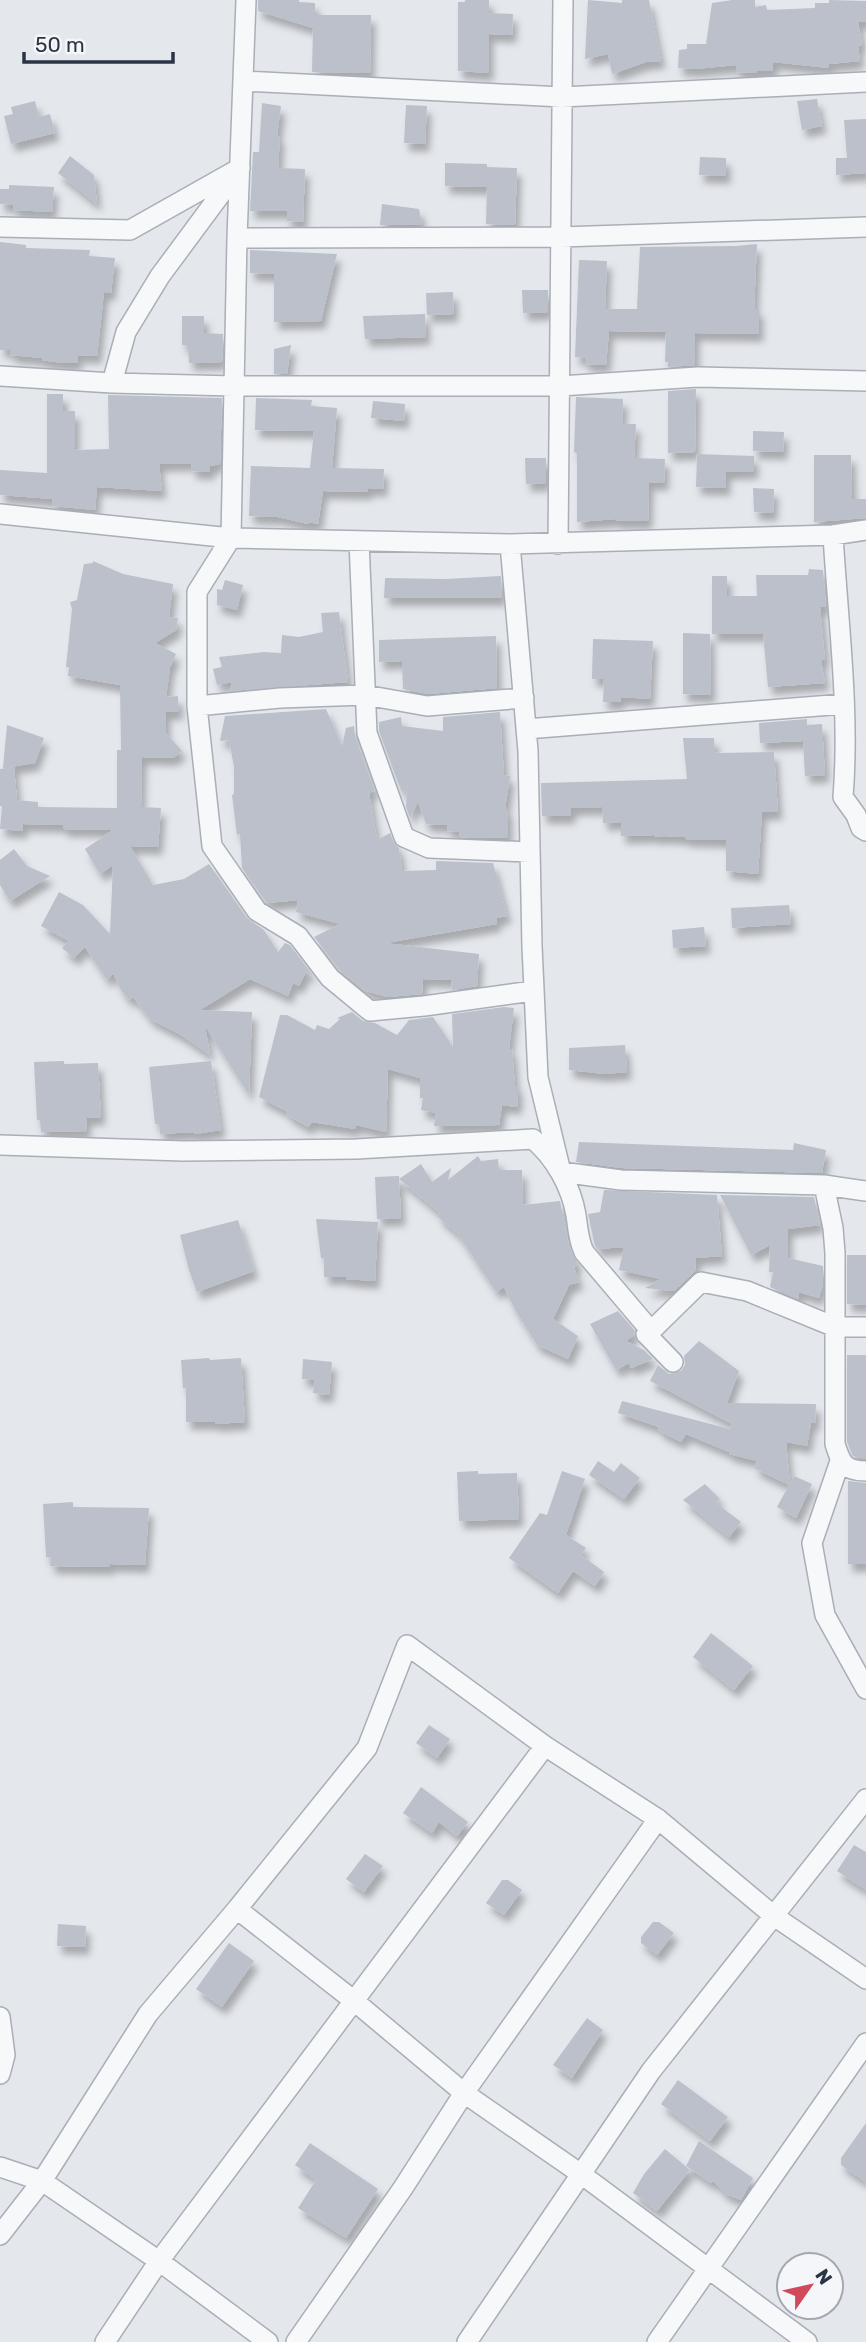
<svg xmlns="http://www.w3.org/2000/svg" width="866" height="2342" font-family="Rubik,sans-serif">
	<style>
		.building { fill: #bbc0ca; filter: url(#shadow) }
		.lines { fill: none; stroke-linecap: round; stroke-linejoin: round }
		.minor-casing { stroke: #a9aeb7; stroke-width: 22 }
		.minor { stroke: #f7f8fa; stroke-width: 19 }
	</style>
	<defs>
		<filter id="shadow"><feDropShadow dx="4.5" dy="8" stdDeviation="3.5" flood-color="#0004"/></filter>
	</defs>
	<rect width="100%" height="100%" fill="#e4e7ec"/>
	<path class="building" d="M258,0H299V2L315,3V15H371L370,73L312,72L313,28L258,11Z
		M465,0H489V13L513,14L512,35L489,34V73L458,71V2H465Z
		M588,0L622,3V0H649L661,61L646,62L612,74L608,54L585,59Z
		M732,0H755V7L766,5L767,10L815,8V3H829V0L866,1V22H858L862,45L858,46L860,61L829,64V68L773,62V71H757V73L736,72V65L695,69L678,68L679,50L687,49V44H706L712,3Z
		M817,99L822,126L802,130L797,101Z
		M35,101L39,117L50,114L55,133L11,144L4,116L13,114L11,107Z
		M262,103L281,106L277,136H280L278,168L305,169L303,222L287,221V211H250L253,152H259Z
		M406,105L427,106L425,144L404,143Z
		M866,119V173L836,175V158H847L844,120Z
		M70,156L94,175L97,204L58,173Z
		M700,157L726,158V176L699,175Z
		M445,163L487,164V167L517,168L515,225L486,224L487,187L445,186Z
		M9,185L54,187L52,212L13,210L14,205L0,204V189H9Z
		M382,204L419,209L422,225H380Z
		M0,242L26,245V248L90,250L89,256L115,258L111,293L104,292L97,356L77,355L78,363H62L42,360V358L10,355L11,350H0Z
		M757,244L754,309H759V334L695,333V365L668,367V362H665L666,332L609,331L606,365L585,364V358L575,357L579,260L607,261L605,309H637L640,247L736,246Z
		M250,250L337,254L321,321L274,322V274L250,273Z
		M522,290H548V312L523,313Z
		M453,292L454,314L427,315L426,293Z
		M425,314L426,337L365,339L363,316Z
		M182,316H204V333L223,334L222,362L189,363L188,345H182Z
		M291,345L287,374H274V349Z
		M696,389L695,452L668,453V391Z
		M47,394H63V411H75V450L109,449L108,395L222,398L220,464L210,466V472L191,471L192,463L159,464L162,491L97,487L95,510L52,506L53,499L0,495V470L47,473Z
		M576,397L623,399L622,424H636L634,458L665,459L664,483L649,482L648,521H616V519L577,522V453L574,452Z
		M256,398L312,400L311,406L337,408L332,468L384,469L383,489L368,488V492L323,491L318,524L309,522L308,524L278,517L249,516L251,466L310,468L314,431L255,430Z
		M373,401L405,404L404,421L371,418Z
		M753,431L784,432L783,452L753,451Z
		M697,454L754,456V471L726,472V488L696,487Z
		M814,455H851L852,499H866V518L814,522Z
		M525,458H546V483L526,484Z
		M753,488L774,489L773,513L754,512Z
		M93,561L123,574L173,584L169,617L178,618L176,630L155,643L176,654L170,667L166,697L178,696L179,712H166V733L182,751L173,758L142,757L141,807L161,808L158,847L130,846L153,885L184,879L209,864L247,918L264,930L278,952L285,943L290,945L314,977L306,972L299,986L293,983L288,996L250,979L200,1010L252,1012L249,1095L205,1026L210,1055L181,1035L150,1019L133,997L129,1000L121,990L113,973L107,980L85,947L74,958L62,948L69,941L41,926L59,892L83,905L110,934L113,865L100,874L85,849L113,830L63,829V825L23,824V831L0,829L2,806H0V769L6,768H3L7,725L44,738L35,763L10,767H14L17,800L38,802V807L117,808V750H121L120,685L68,676L69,667H66L72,609L70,602L77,600L84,564L93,563Z
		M809,569L823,570L826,607H820L825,660H821L825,683L768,687L763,634H712V576H727V596H757L756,575H808Z
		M501,576L502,598H384L385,578L445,579Z
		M225,580L243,585L237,610L217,605V589L222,590Z
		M339,612L348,682L230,691L232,682L217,685L213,669L222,667L219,657L264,652L281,653L282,635L299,637L323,632L321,613Z
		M683,633L710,634L711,695L683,694Z
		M496,636L497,688L428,694L403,689L402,661L379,662V640Z
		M593,639L653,641L650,699L621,697L620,702H603L604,679H592Z
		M326,709L342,746L346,728L354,726L355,737L375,791L369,793L377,840L390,833L395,845L399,848L402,871L436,870V861L493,863L507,916L496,918L497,924L385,943L479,954L477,986L452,990L451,980L423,979L422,994L387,997L366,991L339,969L314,937L340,924L296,912L298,900L267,903L242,868L240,834L237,835L232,795L234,794V767L229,740L220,741L225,716Z
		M500,712L504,775L510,776L505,809H508V838L460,837L459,832L447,831L448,825L426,824L418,802L410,818L406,807L407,790L401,791L400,785H399L379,731V722L401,717L402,726L443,731V717Z
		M807,719V725L822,724L825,775L805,776L803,741L760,743L759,723Z
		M683,738H714L715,752L718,753L774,752L778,812H762L758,874L726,871V840L685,839V837L664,836L654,837V835L621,836V822L603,823L602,807L571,808V816H542L541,783L687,779Z
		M14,849L27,866L50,876L10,901L0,885V860Z
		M789,905L791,924L732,928L731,908Z
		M704,927L706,946L673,948L672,930Z
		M504,1007L514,1008L509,1049H512L515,1086H518V1096L517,1107L502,1105L499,1125L434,1126L436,1113L421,1110L423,1098H420V1078L388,1069L386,1132L356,1125L355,1129L312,1122L308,1127L286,1114L288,1112L259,1097L280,1015H287L315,1030L317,1025L329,1029L340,1019L337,1018L352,1012L363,1021L375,1023L397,1035L409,1020L433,1017L453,1047L452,1014Z
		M625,1045L627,1072L605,1074L569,1070V1048Z
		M64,1061V1064L98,1063L101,1117L86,1118L87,1131L41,1132L40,1120H37L34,1062Z
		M211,1061L221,1130L195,1134L193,1132L160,1134L159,1124H155L149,1067Z
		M579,1142L793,1150L794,1143L826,1150L822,1173L622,1168L576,1162Z
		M478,1156L481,1161L498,1159L499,1170H522L523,1205L560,1201L569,1246L578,1264L574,1267L579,1282L569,1285L553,1319L578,1336L568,1359L537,1345L515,1310L504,1287L496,1292L458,1234L437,1216L440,1213L399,1179L421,1164L432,1182L451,1168L448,1180Z
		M399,1176L401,1218L377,1219L375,1177Z
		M604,1190L717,1195L722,1256L696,1258L695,1271L674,1291L645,1288L661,1279L619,1270L624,1247L598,1249L595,1246L588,1214L600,1212Z
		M720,1195L814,1197L820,1225L788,1229V1258L823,1266V1284L819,1298L799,1292L798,1299L770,1287L773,1272H769L770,1245L751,1255Z
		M316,1219L378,1222L375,1281L346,1279V1277H324V1258H321Z
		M238,1220L254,1271L197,1292L189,1270L180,1235Z
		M847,1255H866V1305L847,1304Z
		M618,1311L635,1331L634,1335L626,1341L644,1350L653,1359L631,1368L629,1363L616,1370L590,1324Z
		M699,1341L739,1371L727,1403L816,1404L815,1423H811L807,1446L786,1442L790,1484L794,1476L812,1484L796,1518L777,1507L789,1485L754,1468L757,1461L729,1454V1452L686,1434L681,1442L658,1430L659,1427L618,1413L622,1401L730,1429L732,1424L650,1381L658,1365L669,1374L681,1371L685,1365L684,1356Z
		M847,1355H866V1459L853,1456L847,1442Z
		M209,1358L210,1360L241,1358L245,1422L215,1424V1422H186V1388H183L181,1360Z
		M303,1359L332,1362L329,1395L313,1393L315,1380L302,1379Z
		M598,1461L614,1472L621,1463L640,1478L624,1499L589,1475Z
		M478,1471V1474L517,1473L519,1519L459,1521L457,1472Z
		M562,1471L585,1479L566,1535L586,1548L581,1555L604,1572L595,1586L573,1571L558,1593L509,1558L540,1513L547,1515Z
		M848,1481L866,1483V1564H848Z
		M705,1484L720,1499L716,1503L741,1522L729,1537L683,1500Z
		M73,1502V1507L149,1508L145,1565L110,1564V1567L50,1566L51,1557H46L43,1504Z
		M711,1633L753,1666L734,1690L693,1657Z
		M429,1725L450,1739L437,1758L416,1743Z
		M421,1787L468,1822L457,1836L439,1822L432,1833L403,1813Z
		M854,1845L866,1852V1890L837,1871Z
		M365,1854L383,1866L364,1892L346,1879Z
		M502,1880H508L522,1890L504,1915L486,1903Z
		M653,1922H659L674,1933L657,1955L641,1943V1937Z
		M58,1924L86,1926L85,1947L57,1946Z
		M229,1943L254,1961L222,2007L196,1989Z
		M587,2018L603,2030L572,2078L553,2065Z
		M678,2080L728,2117L710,2141L661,2104Z
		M866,2123V2182L841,2165V2158Z
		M699,2141L753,2178L741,2200L726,2194L713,2181L711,2183L686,2166Z
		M310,2143L378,2189L346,2238L298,2208L316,2180L295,2165Z
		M665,2149L690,2170L657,2211L633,2193L644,2174Z"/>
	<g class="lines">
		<defs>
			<path id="minor" d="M246,0L237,238L231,538L197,592V706L212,846L257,911L298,936L330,978L370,1011L424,1006L533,991
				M243,81L562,97L866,82
				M0,227L130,230L240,168L160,276L126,332L112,383
				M237,238L561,237L866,227
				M0,376L112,383L234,386H560L698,377L866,381
				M0,514L231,538L510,544L833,535L866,530
				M833,535C838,621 850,711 843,797L856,815L861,828L866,831
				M359,541L367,733L404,837L429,848L530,852
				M510,544L528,751L532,946L538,1077L561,1172L621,1180L824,1185L866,1191
				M558,544L563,0
				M197,706L280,698L365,695L427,706L524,698
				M526,729L844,704
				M0,1145L183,1151L356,1149L533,1139C555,1158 571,1186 576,1215C578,1228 578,1239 584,1252L651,1331L646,1334L673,1362
				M824,1185L833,1228L835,1253V1444C841,1463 844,1471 866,1471
				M651,1331L701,1282L747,1291L835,1327H866
				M840,1461L812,1543L825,1615L866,1689
				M237,1909L353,2000L464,2093L581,2174L807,2342
				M0,2017L5,2055L0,2074
				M0,2167L42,2181L159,2261L268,2342
				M0,2235L42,2181L148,2014L237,1909L367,1748L407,1645L545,1746L658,1819L774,1916L866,1979
				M105,2342L159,2261L545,1746
				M296,2342L403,2188L464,2093L658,1819
				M467,2342L651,2071L866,1799
				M657,2342L866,2043"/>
		</defs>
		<use href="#minor" class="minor-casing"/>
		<use href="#minor" class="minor"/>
	</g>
	<g transform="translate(810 2286) rotate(56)"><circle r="33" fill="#f4f6f9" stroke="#a4a8b1" stroke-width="2"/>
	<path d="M0-5L12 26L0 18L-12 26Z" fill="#d1495b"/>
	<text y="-10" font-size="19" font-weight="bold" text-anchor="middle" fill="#2b3445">N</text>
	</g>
	<path d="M24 52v10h149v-10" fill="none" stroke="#2b3445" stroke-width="3.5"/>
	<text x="35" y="52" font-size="21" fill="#2b3445" stroke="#f4f6f9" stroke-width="5" paint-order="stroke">50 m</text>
</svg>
